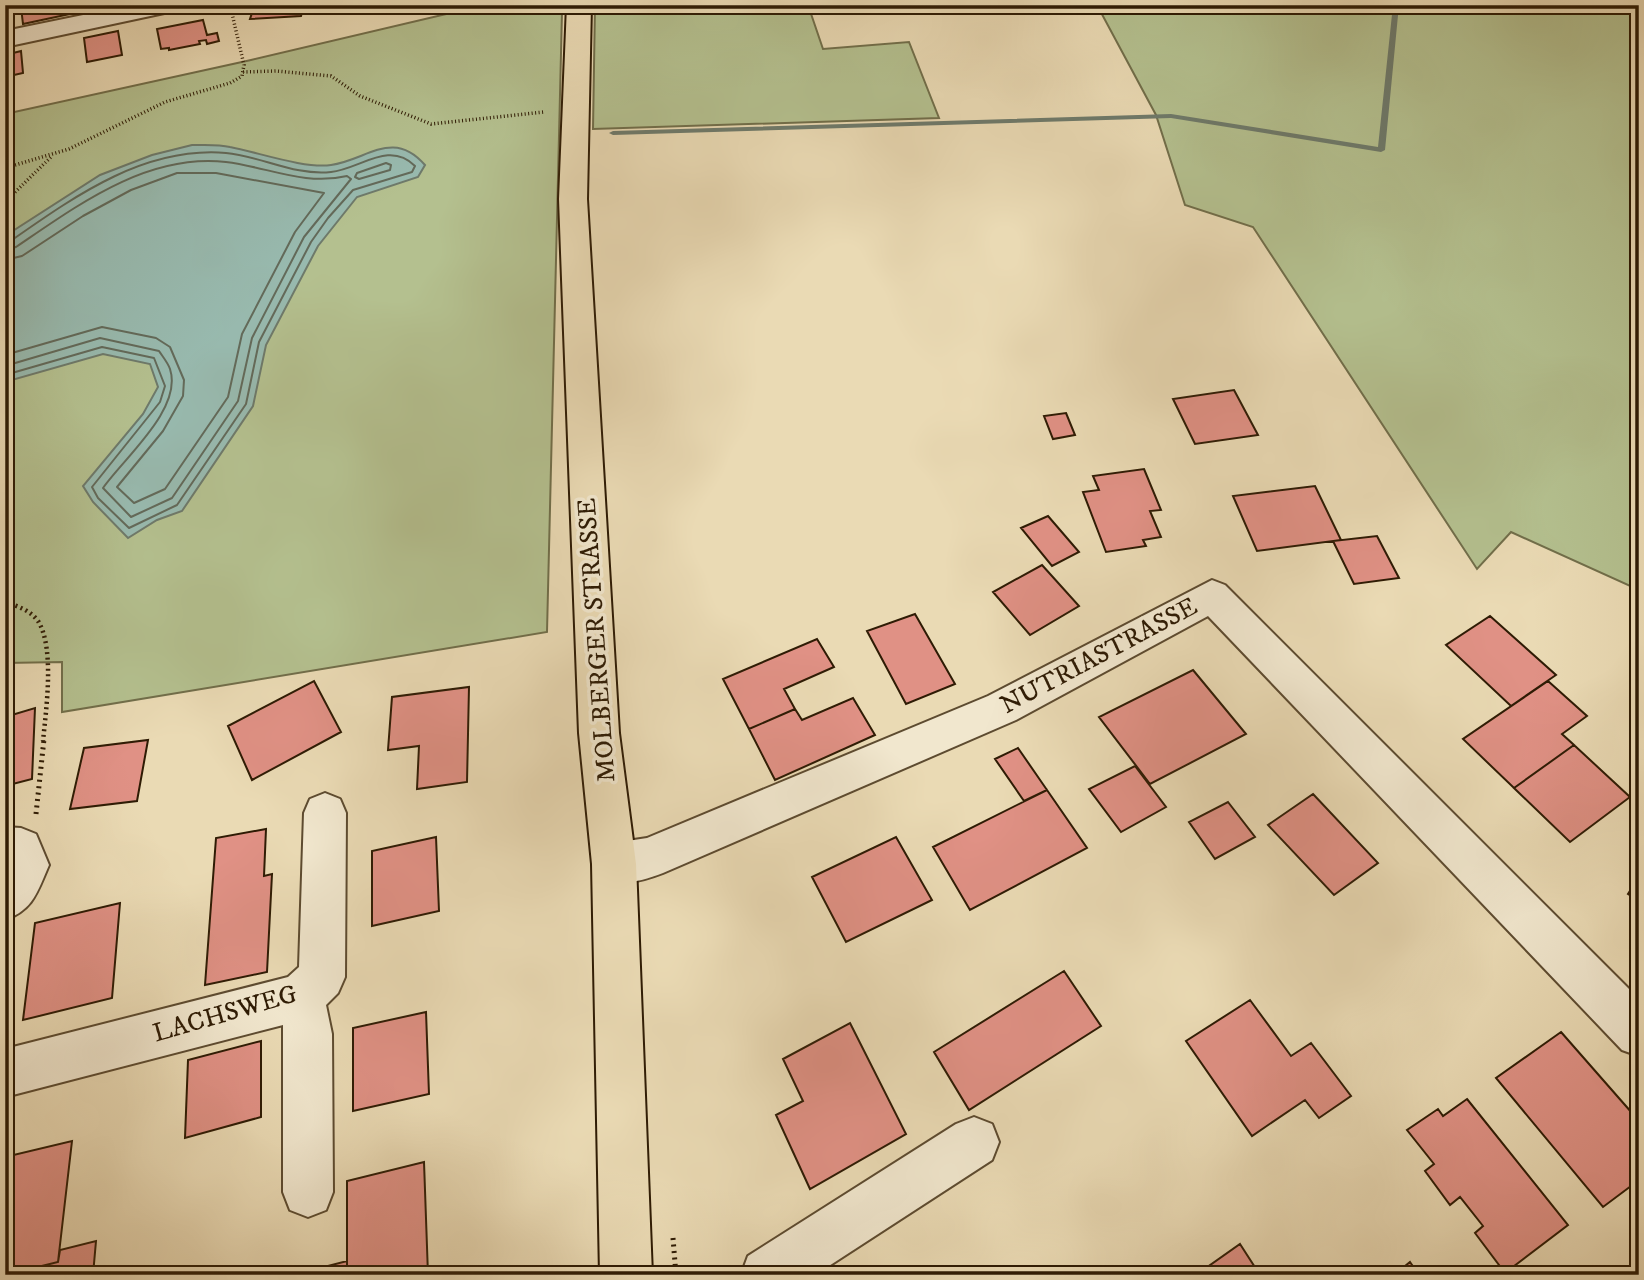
<svg xmlns="http://www.w3.org/2000/svg" width="1644" height="1280" font-family="'IM FELL DW Pica',serif">
	<style>
		.green { fill: #b4c08f; stroke: #716e4a; stroke-width: 2 }
		.water { fill: #98baaf; stroke: #6e7a6b; stroke-width: 2 }
		.lines { fill: none; stroke-linecap: round; stroke-linejoin: round }
		.shore { stroke: #636a5a; stroke-width: 2 }
		.stream { fill: #6e7a6b; fill-rule: evenodd }
		.building { fill: #e09185; stroke: #2e1b04; stroke-width: 2 }
		.minor-casing { stroke: #5d4b30; stroke-width: 4 }
		.major-casing { stroke: #2e1b04; stroke-width: 4 }
		.path-far2 { stroke: #2e1b04; stroke-width: 3.5; stroke-dasharray: 1 2.5; stroke-linecap: butt }
		.path-far1 { stroke: #2e1b04; stroke-width: 4.5; stroke-dasharray: 2 3.5; stroke-linecap: butt }
		.path { stroke: #2e1b04; stroke-width: 5; stroke-dasharray: 2 4.5; stroke-linecap: butt }
		.minor { fill: #f1e7ce; fill-rule: evenodd }
		.major { fill: #eadab4; fill-rule: evenodd }
		.labels { text-anchor: middle; dominant-baseline: central; stroke-width: 7; stroke-linejoin: round; paint-order: stroke }
		.street-label { font-size: 26px; fill: #2e1b04; stroke: #f1e7ce }
	</style>
	<rect width="100%" height="100%" fill="#eadab4"/>
	<filter id="stains"><feTurbulence type="fractalNoise" baseFrequency=".00286" numOctaves="4"/><feColorMatrix values="0 0 0 0 .2 0 0 0 0 .09 0 0 0 0 .02 0 0 0 .5 -.17"/></filter>
	<radialGradient id="worn" r=".72"><stop offset=".6" stop-color="#630" stop-opacity="0"/><stop offset="1" stop-color="#630" stop-opacity=".3"/></radialGradient>
	<path class="green" d="M595,5H808L823,49L909,42L939,118L593,129Z
		M1097,5H1639V590L1511,532L1477,569L1253,227L1185,205L1156,115Z
		M476,7L562,12L547,632L62,712V662L5,663V114L251,60Z"/>
	<path class="water" d="M192,145C205,145 218,144 230,147C257,152 305,169 331,165C367,160 393,128 425,165L418,177L357,197L318,246L266,345L253,406L182,511L157,520L128,538L93,502L83,486L143,414L158,387L150,364L103,354L5,382V236L100,175L152,155Z"/>
	<g class="lines">
		<path class="shore" d="M386,163L391,165L390,170L359,179L355,177L357,173Z
			M5,241L12,240C75,196 145,146 226,153C261,156 294,176 331,172C360,169 389,140 415,166L412,172L353,190L328,218L311,242L259,342L246,404L177,505L129,528L98,498L92,487L160,402L165,386L154,358L102,347L5,375
			M5,250L16,247C78,205 147,153 226,162C268,167 304,186 347,176L351,179L304,237L252,338L238,401L172,498L131,517L103,488C124,458 183,409 170,369C168,363 163,357 159,351L100,338L5,366
			M5,260L22,256L83,216L131,190L177,173H216L324,193L295,232L242,334L228,397L165,489L134,503L117,487L163,431L183,396L184,380L170,347L156,338L102,327L5,355"/>
		<path class="stream" d="M1393,5H1399L1385,150L1381,152L1171,118L613,135L609,133L613,131L1171,114L1378,147Z"/>
	</g>
	<path class="building" d="M69,5L70,14L23,24L21,7Z
		M304,5L301,16L250,19L254,7L260,5Z
		M337,5H390L389,8L336,10Z
		M203,20L207,35L217,33L219,41L207,44L206,40L199,41L200,44L169,50V48L161,49L157,29Z
		M118,31L122,55L87,62L84,38Z
		M21,51L23,73L5,77V55Z
		M1234,390L1258,435L1195,444L1173,399Z
		M1066,413L1075,435L1053,439L1044,416Z
		M1144,469L1161,510L1150,511L1161,537L1143,540L1146,546L1106,552L1083,492L1099,490L1093,476Z
		M1315,486L1341,540L1257,551L1233,496Z
		M1048,516L1079,552L1052,566L1021,528Z
		M1377,536L1399,578L1354,584L1333,541Z
		M1042,565L1079,606L1030,635L993,592Z
		M915,614L955,684L906,704L867,631Z
		M1490,616L1556,675L1511,706L1446,645Z
		M817,639L834,667L784,689L795,709L749,729L723,679Z
		M1193,670L1246,734L1150,784L1099,717Z
		M314,681L341,732L252,780L228,726Z
		M1548,681L1587,716L1562,734L1574,745L1514,788L1463,739Z
		M469,687L467,782L417,789L419,746L388,750L392,697Z
		M853,698L875,735L775,780L749,729L795,709L802,720Z
		M35,708L32,779L5,786V717Z
		M148,740L137,801L70,809L84,748Z
		M1574,745L1630,797L1570,842L1514,788Z
		M1018,748L1047,790L1024,801L995,759Z
		M1135,766L1166,807L1121,832L1089,789Z
		M1047,790L1087,848L970,910L933,847Z
		M1313,794L1378,863L1334,895L1268,825Z
		M1228,802L1255,837L1215,859L1189,822Z
		M266,829L264,876L272,874L267,972L205,985L216,838Z
		M436,837L439,911L372,926V851Z
		M896,837L932,900L846,942L812,877Z
		M1639,877V901L1628,894Z
		M120,903L112,998L23,1020L35,923Z
		M1064,971L1101,1026L969,1110L934,1052Z
		M1250,1000L1291,1056L1311,1043L1351,1096L1319,1118L1305,1100L1252,1136L1186,1041Z
		M426,1012L429,1094L353,1111V1028Z
		M850,1023L906,1134L810,1189L776,1115L803,1101L783,1059Z
		M1561,1032L1639,1121V1180L1603,1207L1496,1078Z
		M261,1041V1117L185,1138L188,1060Z
		M1467,1099L1568,1225L1505,1273L1475,1233L1483,1226L1460,1197L1450,1205L1425,1171L1434,1164L1407,1130L1438,1109L1443,1116Z
		M72,1141L58,1262L5,1275V1157Z
		M424,1162L428,1275H347V1181Z
		M96,1241L93,1275H6L58,1262L60,1250Z
		M1240,1244L1260,1275H1196Z
		M347,1261V1275H293Z
		M1410,1262L1419,1275H1394Z"/>
	<g class="lines">
		<defs>
			<path id="minor" d="M132,5H181L178,10L169,12L5,47V31Z
				M1212,580L1225,585L1639,999V1056L1622,1050L1208,616L1016,720L663,873C642,881 620,887 599,879L592,864L599,849L614,843L647,838L988,696Z
				M325,793L340,799L346,813L345,977L338,993L326,1005L332,1034L333,1192L326,1210L308,1217L290,1210L283,1192V1025L5,1097V1049L288,977L299,967L304,813L310,799Z
				M5,827L21,828L36,834L49,865C37,892 34,909 5,920Z
				M974,1117L992,1124L999,1142L992,1160L815,1275H741L748,1256L956,1124Z"/>
			<path id="major" d="M567,5H591L587,199L619,733L636,864L652,1275H600L592,864L579,733L559,199Z"/>
		</defs>
		<use href="#minor" class="minor-casing"/>
		<use href="#major" class="major-casing"/>
		<path class="path-far2" d="M243,72L276,71L331,76L360,96L431,124L544,112
			M5,168L69,149L165,102L230,83L242,76L244,65L230,5
			M5,202L52,156"/>
		<path class="path-far1" d="M5,602C17,606 30,610 38,621C55,648 46,710 43,741"/>
		<path class="path" d="M36,814L44,739
			M673,1238L676,1275"/>
		<use href="#minor" class="minor"/>
		<use href="#major" class="major"/>
	</g>
	<g class="labels">
		<g class="street-label">
			<text transform="translate(597 640) rotate(-94)">MOLBERGER STRASSE</text>
			<text transform="translate(1099 656) rotate(-28)">NUTRIASTRASSE</text>
			<text transform="translate(225 1014) rotate(-16)">LACHSWEG</text>
		</g>
	</g>
	<rect width="1644" height="1280" fill="none" stroke="#eadab4" stroke-width="28"/>
	<rect x="7" y="7" width="1630" height="1266" fill="none" stroke="#2e1b04" stroke-width="3.5"/>
	<rect x="14" y="14" width="1616" height="1252" fill="none" stroke="#2e1b04" stroke-width="2"/>
	<rect width="100%" height="100%" filter="url(#stains)"/>
	<rect width="100%" height="100%" fill="url(#worn)"/>
</svg>
